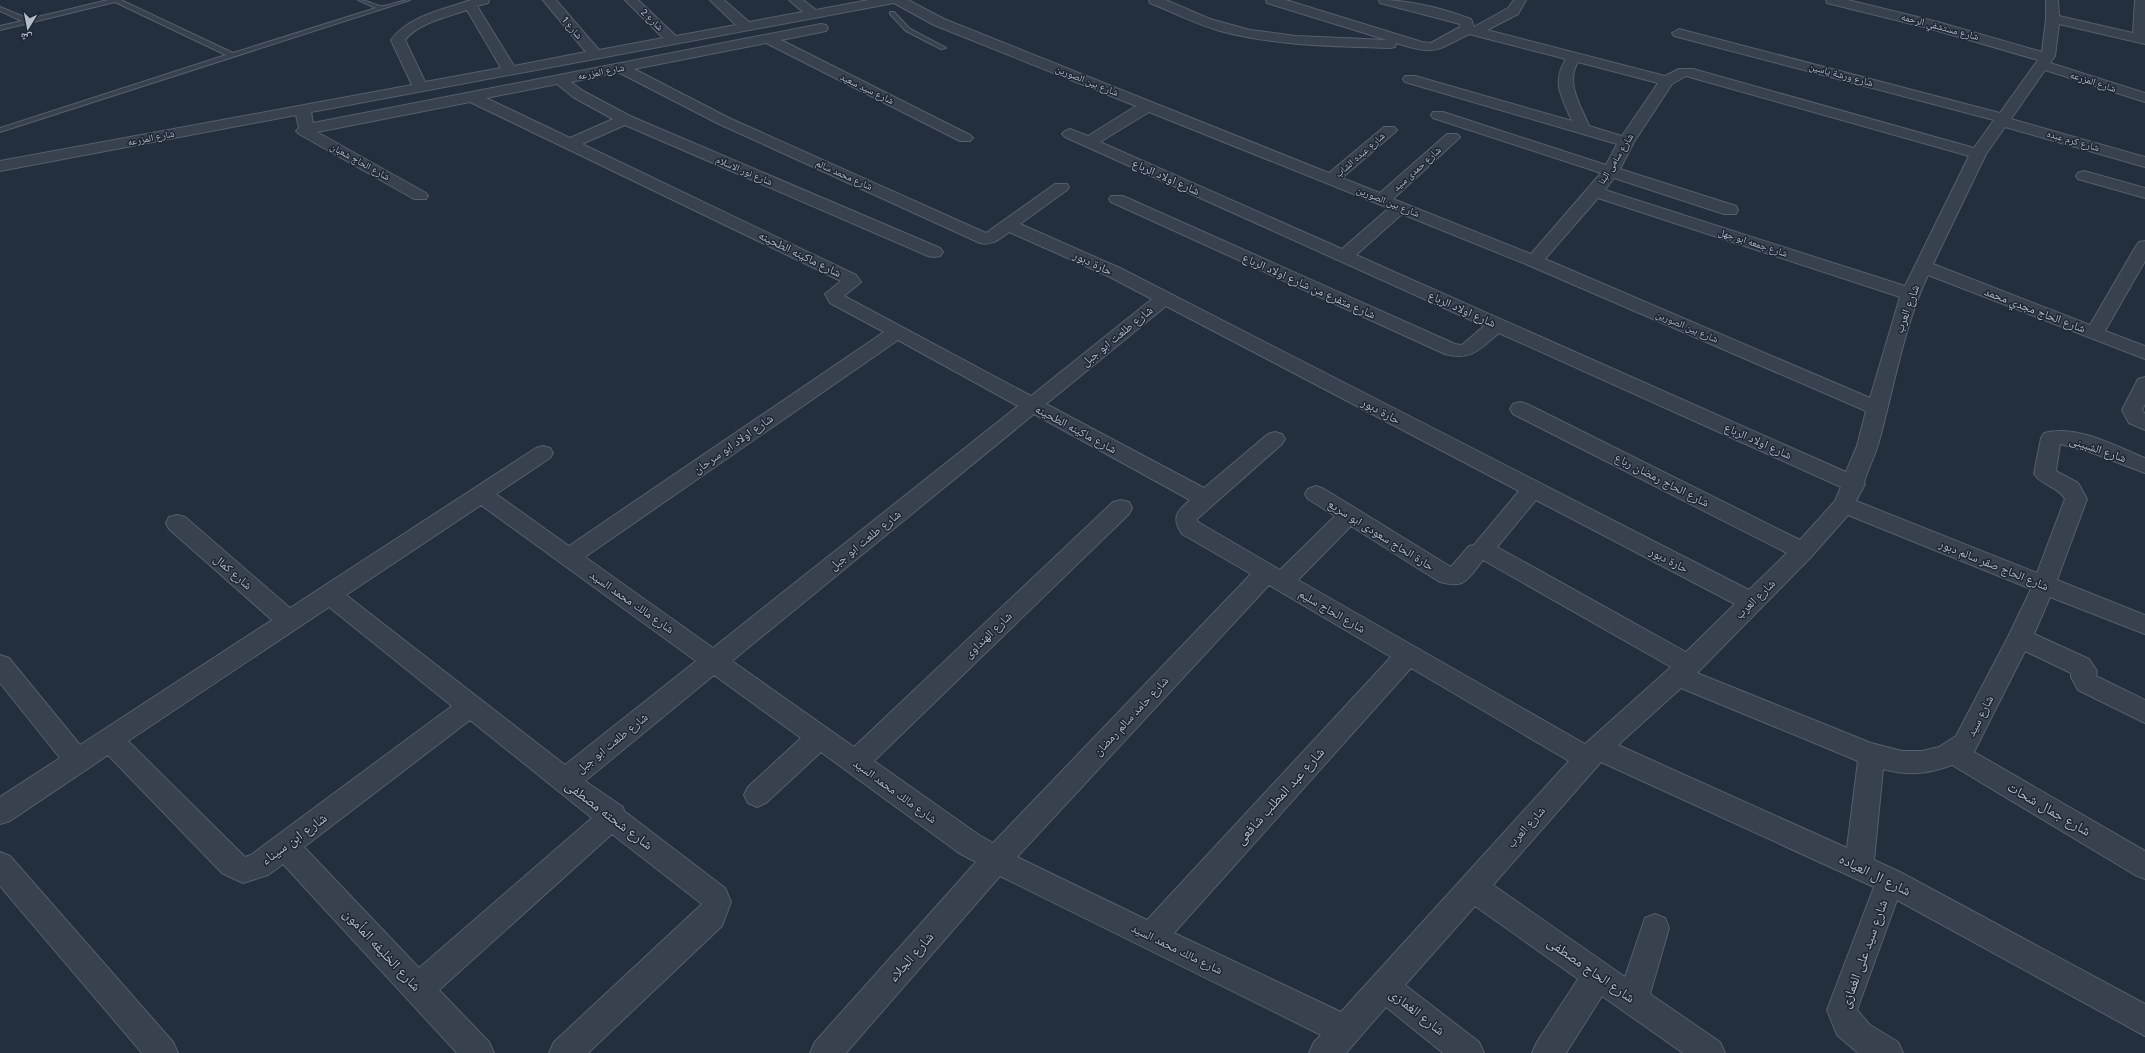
<svg xmlns="http://www.w3.org/2000/svg" width="2145" height="1053" font-family="'Fira Sans','Noto Naskh Arabic',sans-serif">
	<style>
		.lines { fill: none; stroke-linecap: round; stroke-linejoin: round }
		.service-casing { stroke: #565f6c; stroke-width: 2 }
		.minor-casing { stroke: #565f6c; stroke-width: 2 }
		.service { fill: #38414e; fill-rule: evenodd }
		.minor { fill: #38414e; fill-rule: evenodd }
		.labels { text-anchor: middle; dominant-baseline: central; stroke-width: 3; stroke-linejoin: round; paint-order: stroke }
		.far-street-label { font-size: 10px; fill: #b4bcc9; stroke: #1d2633 }
		.street-label { font-size: 12px; fill: #b4bcc9; stroke: #1d2633 }
		.near-street-label { font-size: 14px; fill: #b4bcc9; stroke: #1d2633 }
	</style>
	<rect width="100%" height="100%" fill="#242f3e"/>
	<g class="lines">
		<defs>
			<path id="service" d="M108,0H121L233,53L376,8L358,0C368,0 376,6 382,6C390,6 400,0 410,0L0,132V128L226,55L115,2L0,30V26L22,21L0,11V7L29,19Z
				M890,12H894L910,29L946,48L941,49L906,31L890,14Z"/>
			<path id="minor" d="M471,0H489L488,3L477,6L514,66L586,52L543,0H556L599,50L663,38L625,0H638L676,36L736,25L710,0H724L749,22L803,12L789,0H803L816,10L869,0H908L944,19L1329,173L1384,127H1394L1397,130L1394,133L1342,178L1380,193L1447,134H1457L1460,137L1457,140L1393,199L1531,254L1601,173L1433,118L1431,115L1433,112H1443L1606,165L1617,144L1405,82L1403,79L1405,76H1415L1572,121C1562,97 1551,83 1566,59L1469,34C1434,52 1435,55 1396,43L1395,47L1390,48C1334,46 1278,46 1224,32C1198,25 1175,13 1150,3L1149,0H1166L1210,19L1250,30L1296,36L1387,40L1267,3L1266,0H1286L1422,42L1431,43L1460,27V24L1380,3L1379,0C1409,0 1442,8 1471,19L1474,27L1508,8L1514,0H1526L1518,14L1487,30L1665,76L1679,69H1693L1974,148L1994,120L1674,36L1672,33L1679,29L2000,113L2038,60L1928,28L1827,3L1826,0H1848L1938,22L2042,52L2046,19V0H2058L2059,16L2133,33L2135,0H2145V44L2059,24L2055,56L2050,63L2145,93V102L2045,70L2011,119L2145,157V167L2005,127L1986,154L1933,264L2090,325L2136,246L2139,242L2145,241V261L2105,331L2145,346V359L1928,275C1903,328 1894,388 1878,445C1874,457 1868,470 1864,482L1865,484L1856,501L2037,573L2065,499C2059,487 2042,486 2034,474L2041,438L2044,433C2077,424 2115,446 2145,458V473L2090,452L2060,444L2056,471L2078,483L2087,499L2057,580L2145,615V634L2050,597L2034,634L2089,659L2097,671L2096,676L2145,700V723L2078,690L2071,677V673L2025,651L1974,752L2145,851V879L2135,875L1952,765C1928,774 1908,776 1883,769L1874,860L1900,872L2145,1004V1036L1897,900L1857,1010L1870,1025L1898,1042L1903,1053H1858L1837,1035L1827,1010L1874,887L1601,762L1493,885L1625,977L1645,918L1655,914L1665,918L1669,928L1650,994L1720,1042L1725,1053H1683L1602,996L1566,1053H1532L1537,1042L1578,979L1475,906L1405,985L1479,1042L1484,1053H1443L1386,1007L1346,1053H1309L1314,1042L1321,1035L1000,876L846,1053H810L815,1042L976,862L959,853L821,752L766,803L757,807L748,803L744,795L748,787L801,738L714,675L585,781L623,807L624,811L725,888L731,902L722,926L588,1053H549L554,1042L702,904L612,834L439,990L489,1042L494,1053H457L283,864L268,875L243,883L222,873L108,755L10,821L0,824V797L60,758L0,683V655L9,658L80,745L272,620L169,529L166,523L169,517L177,515L185,517L290,608L536,448L543,446L550,448L553,453L550,458L496,494L569,546L884,332L830,303L825,294L841,281L470,102L317,132L426,193L428,196L426,199H414L299,134L296,131L299,128L296,115L0,171V161L412,85L391,40C408,16 445,9 471,0ZM894,3L934,25L1136,106L1088,136L1070,129L1065,131L1062,134L1065,137L1484,326L1462,345L1455,344L1123,196H1111L1109,199L1111,202L1445,354C1472,361 1480,349 1499,333L1841,487L1835,501L1800,540L1527,404L1520,402L1513,404L1510,409L1513,414L1787,553L1749,590L1120,268L1020,224L1067,190L1069,187L1067,184H1055L986,233L729,118L634,69L766,43L960,141H970L973,138L970,135L781,40L826,31L828,28L826,25L821,24L313,123L311,112ZM467,10L501,68L425,82L405,40C418,23 447,17 467,10ZM1578,62L1658,83L1622,136L1589,126C1581,106 1565,83 1578,62ZM618,72L719,124L980,243C992,246 1000,239 1009,232L1108,276L1152,299L1031,396L844,296L861,282L856,275L582,144L625,125L928,256L934,257L940,256L943,252L940,248L630,116L583,91L571,82ZM1686,76L1969,156L1905,286L1605,190L1614,178L1724,214H1736L1738,210L1736,206L1620,169L1634,142L1672,84ZM557,84L573,97L613,119L570,138L486,98ZM1149,112L1376,203L1389,208L1342,249L1100,142ZM1598,198L1900,297L1870,398L1545,259ZM1402,214L1528,265L1866,411L1857,446L1846,472L1356,255ZM1166,306L1519,491L1474,545L1469,546L1451,567L1324,489L1316,486L1308,489L1305,494L1308,499L1335,516L1280,570L1198,522L1197,519L1282,444L1285,439L1282,434L1275,432L1268,434L1204,488L1046,404ZM898,340L1018,406L713,648L585,557ZM1034,414L1190,500C1177,511 1171,518 1182,534L1251,574L993,843L979,835L874,761L1129,514L1132,508L1129,502L1121,500L1113,502L854,747L732,661ZM1536,500L1735,604L1686,652L1497,547ZM481,505L696,661L565,765L346,595ZM1848,515L2031,589L2008,637L1956,736L1939,747L1922,751H1902L1871,743L1697,673L1811,557ZM1351,526L1438,581C1465,590 1467,580 1483,560L1671,667L1585,744L1298,580ZM1269,585L1391,657L1147,920L1017,857ZM329,607L452,706L275,837L251,855L245,857L128,741ZM1411,668L1569,761L1341,1012L1174,933ZM1681,688L1858,761L1847,848L1618,745ZM470,720L592,818L419,968L304,847Z
				M2084,171L2145,188V198L2078,179L2076,176L2078,173Z
				M2145,377V404L2142,410L2145,414V430L2129,423L2122,410L2138,379Z
				M0,852L10,856L173,1042L178,1053H142L0,886Z"/>
		</defs>
		<use href="#service" class="service-casing"/>
		<use href="#minor" class="minor-casing"/>
		<use href="#service" class="service"/>
		<use href="#minor" class="minor"/>
	</g>
	<g class="labels">
		<g class="far-street-label">
			<text transform="translate(652 20) rotate(44)">شارع 2</text>
			<text transform="translate(1940 27) rotate(15)">شارع مستشفي الرحمه</text>
			<text transform="translate(572 28) rotate(50)">شارع 1</text>
			<text transform="translate(601 72) rotate(-11)">شارع المزرعه</text>
			<text transform="translate(1841 75) rotate(15)">شارع ورشة ياسين</text>
			<text transform="translate(1087 81) rotate(22)">شارع بين الصورين</text>
			<text transform="translate(2093 82) rotate(18)">شارع المزرعه</text>
			<text transform="translate(867 89) rotate(26)">شارع سيد سعيد</text>
			<text transform="translate(151 138) rotate(-11)">شارع المزرعه</text>
			<text transform="translate(2073 141) rotate(16)">شارع كرم عبده</text>
			<text transform="translate(1360 155) rotate(-41)">شارع عبده الشاب</text>
			<text transform="translate(1616 159) rotate(-58)">شارع سامى البنا</text>
			<text transform="translate(360 162) rotate(29)">شارع الحاج شعبان</text>
			<text transform="translate(1417 169) rotate(-42)">شارع حمدى سيد</text>
			<text transform="translate(744 171) rotate(23)">شارع نور الاسلام</text>
			<text transform="translate(844 175) rotate(24)">شارع محمد سالم</text>
			<text transform="translate(1388 202) rotate(22)">شارع بين الصورين</text>
			<text transform="translate(1753 243) rotate(18)">شارع جمعه ابو جهل</text>
			<text transform="translate(1687 327) rotate(23)">شارع بين الصورين</text>
		</g>
		<g class="street-label">
			<text transform="translate(1166 177) rotate(24)">شارع اولاد الرباع</text>
			<text transform="translate(800 254) rotate(26)">شارع ماكينه الطحينه</text>
			<text transform="translate(1093 263) rotate(25)">حارة دبور</text>
			<text transform="translate(1309 286) rotate(24)">شارع متفرع من شارع اولاد الرباع</text>
			<text transform="translate(1462 309) rotate(24)">شارع اولاد الرباع</text>
			<text transform="translate(1907 309) rotate(-70)">شارع العرب</text>
			<text transform="translate(2035 310) rotate(21)">شارع الحاج مجدي محمد</text>
			<text transform="translate(1117 336) rotate(-39)">شارع طلعت ابو جبل</text>
			<text transform="translate(1381 411) rotate(28)">حارة دبور</text>
			<text transform="translate(1076 429) rotate(28)">شارع ماكينه الطحينه</text>
			<text transform="translate(1758 441) rotate(24)">شارع اولاد الرباع</text>
			<text transform="translate(733 444) rotate(-35)">شارع اولاد ابو سرحان</text>
			<text transform="translate(2098 449) rotate(19)">شارع الشبينى</text>
			<text transform="translate(1662 480) rotate(27)">شارع الحاج رمضان رباع</text>
			<text transform="translate(1381 535) rotate(32)">حارة الحاج سعودى ابو سريع</text>
			<text transform="translate(865 540) rotate(-39)">شارع طلعت ابو جبل</text>
			<text transform="translate(1669 560) rotate(27)">حارة دبور</text>
			<text transform="translate(1994 565) rotate(22)">شارع الحاج صقر سالم دبور</text>
			<text transform="translate(233 572) rotate(41)">شارع كمال</text>
			<text transform="translate(1755 599) rotate(-44)">شارع العرب</text>
			<text transform="translate(632 602) rotate(35)">شارع مالك محمد السيد</text>
			<text transform="translate(1332 611) rotate(30)">شارع الحاج سليم</text>
			<text transform="translate(988 635) rotate(-44)">شارع الهنداوى</text>
			<text transform="translate(1131 716) rotate(-47)">شارع حامد سالم رمضان</text>
			<text transform="translate(1980 716) rotate(-63)">شارع سيد</text>
			<text transform="translate(612 743) rotate(-39)">شارع طلعت ابو جبل</text>
			<text transform="translate(895 791) rotate(36)">شارع مالك محمد السيد</text>
			<text transform="translate(1526 827) rotate(-48)">شارع العرب</text>
			<text transform="translate(1177 949) rotate(26)">شارع مالك محمد السيد</text>
		</g>
		<g class="near-street-label">
			<text transform="translate(1280 796) rotate(-48)">شارع عبد المطلب شافعى</text>
			<text transform="translate(2049 809) rotate(30)">شارع جمال شحات</text>
			<text transform="translate(609 815) rotate(37)">شارع شحته مصطفى</text>
			<text transform="translate(294 839) rotate(-36)">شارع ابن سيناء</text>
			<text transform="translate(1875 875) rotate(26)">شارع ال العياده</text>
			<text transform="translate(382 950) rotate(47)">شارع الخليفه المأمون</text>
			<text transform="translate(1864 954) rotate(-70)">شارع سيد على الغمازى</text>
			<text transform="translate(911 957) rotate(-49)">شارع الجلاء</text>
			<text transform="translate(1591 970) rotate(35)">شارع الحاج مصطفى</text>
			<text transform="translate(1417 1012) rotate(38)">شارع الغمازى</text>
		</g>
	</g>
	<g transform="translate(28 28) rotate(190)" stroke="#1d2633" stroke-width="3" paint-order="stroke">
	<path d="M0-3L7 15L0 10L-7 15Z" fill="#b4bcc9"/>
	<text y="-6" font-size="11" font-weight="bold" text-anchor="middle" fill="#b4bcc9">ش</text>
	</g>
</svg>
